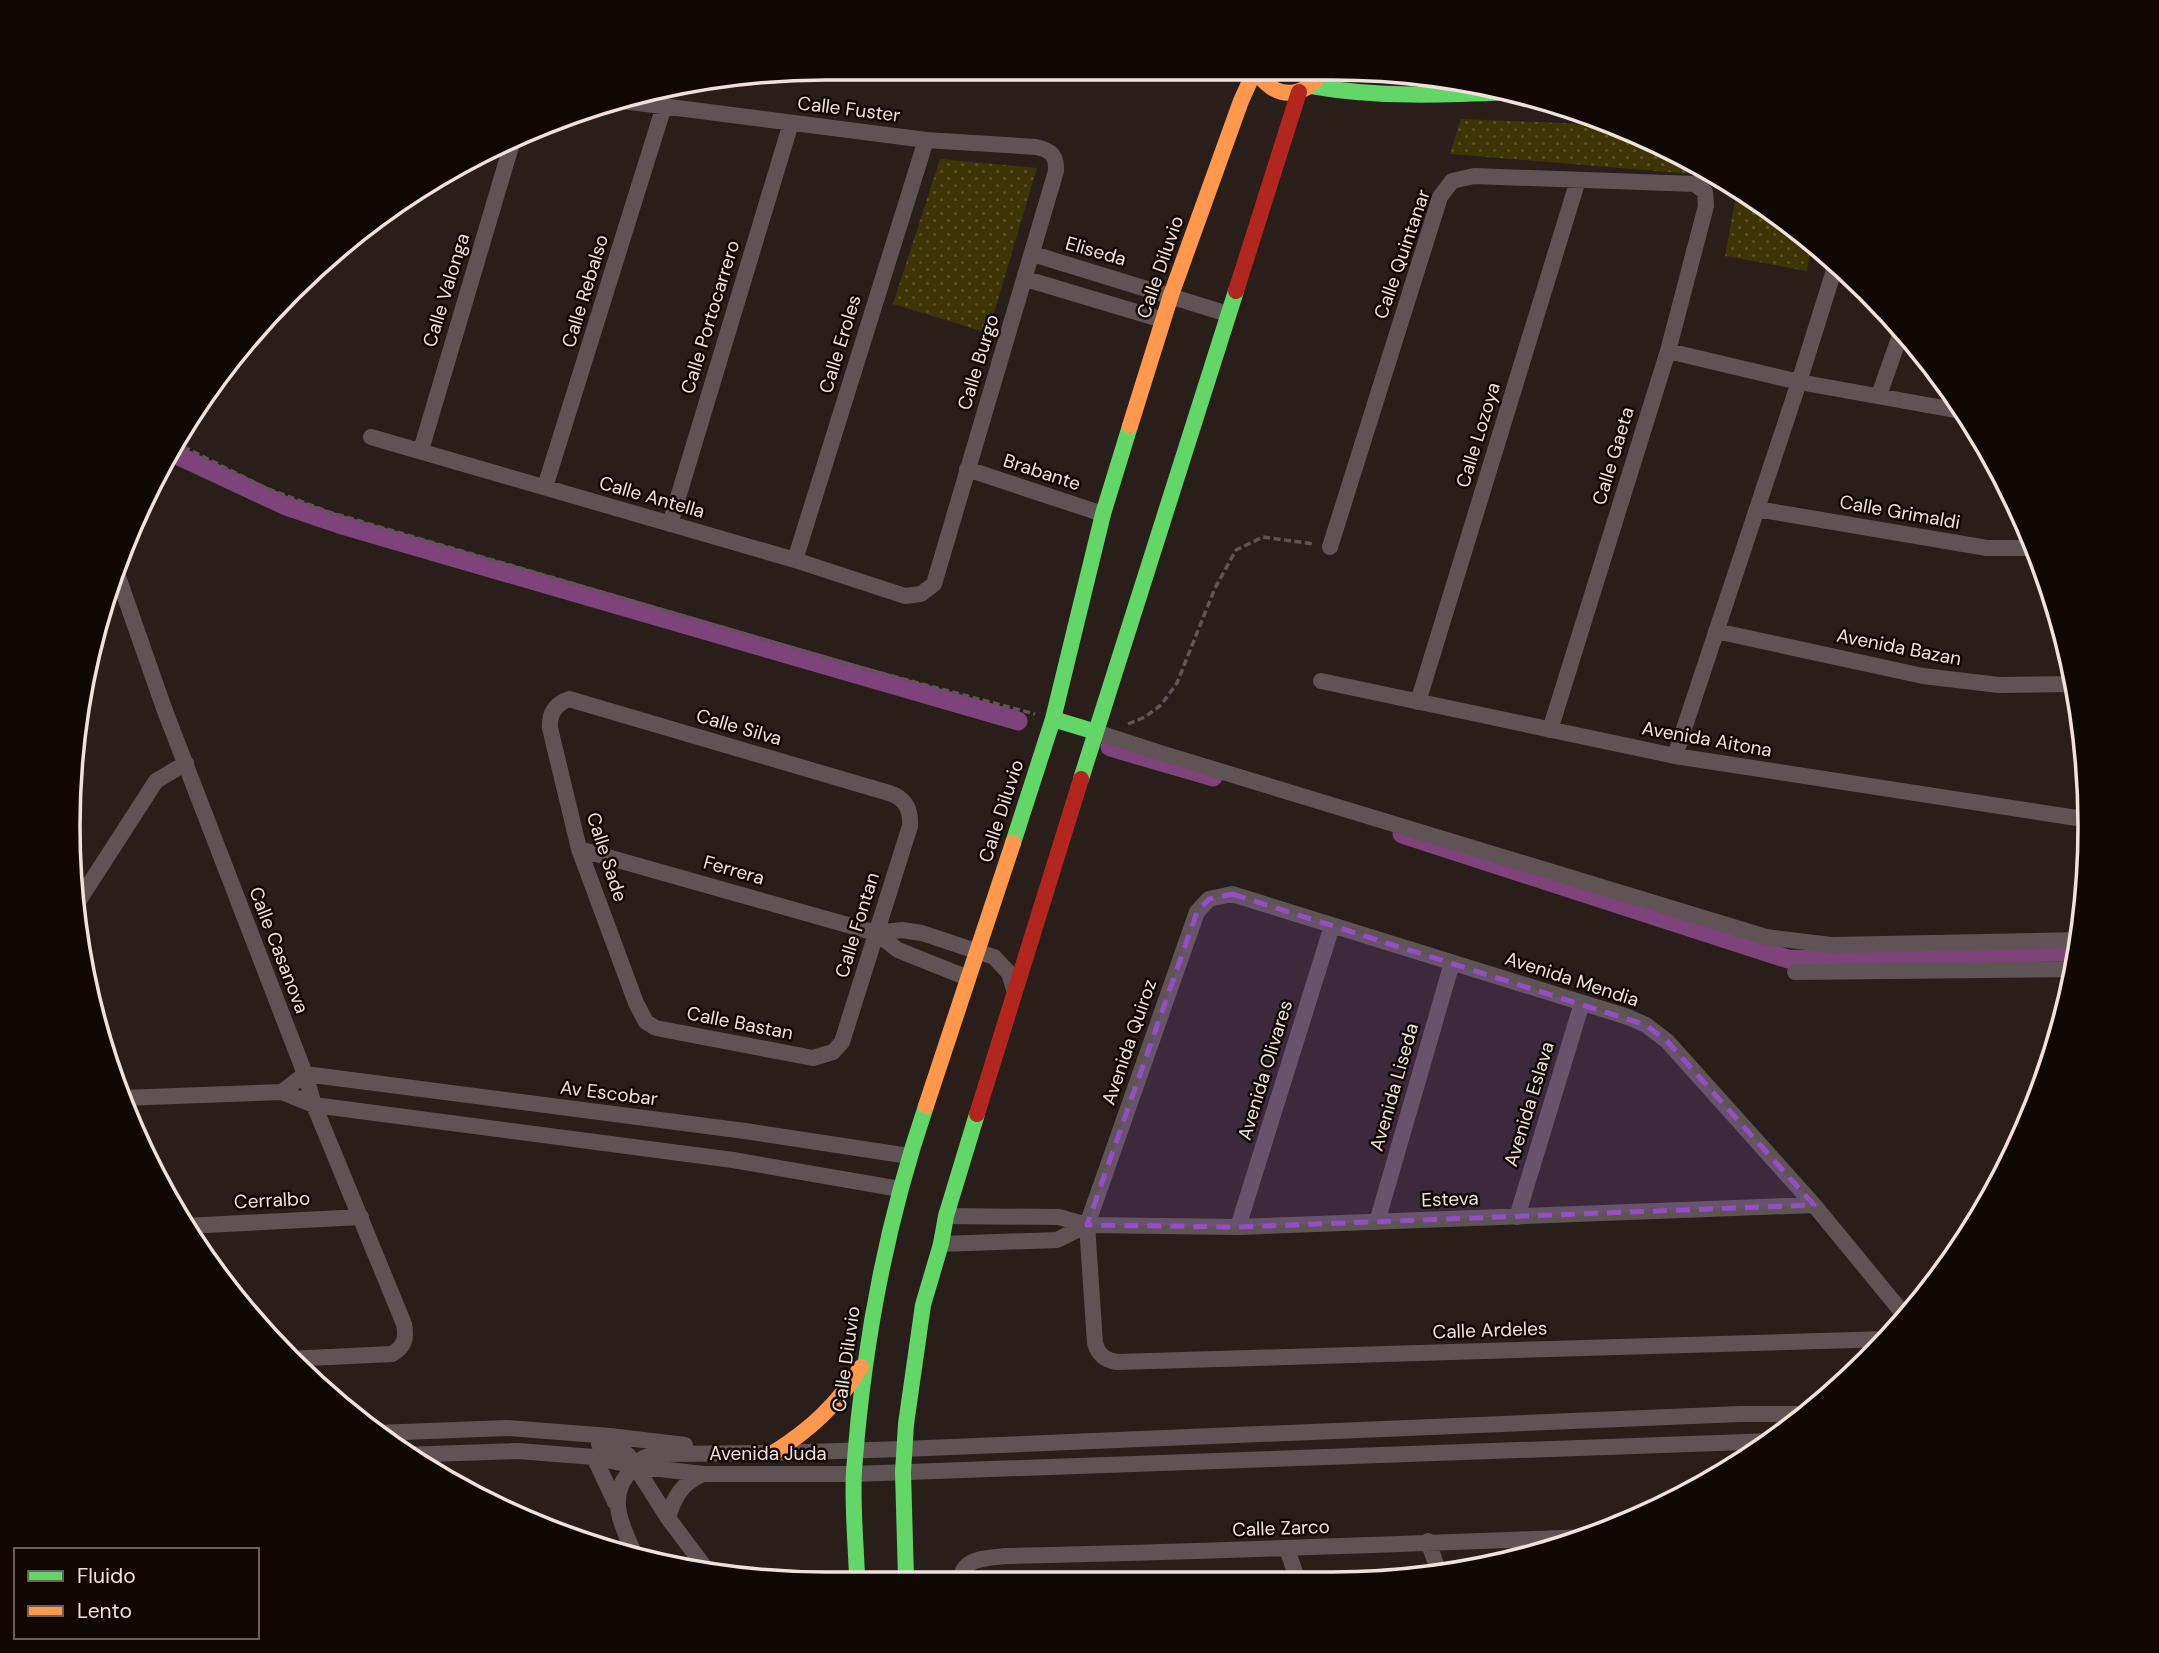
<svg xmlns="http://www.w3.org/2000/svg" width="2159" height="1653" font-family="'DM Sans',sans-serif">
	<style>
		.grass { fill: url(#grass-dots) }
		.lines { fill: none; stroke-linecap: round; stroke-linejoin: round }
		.canal { stroke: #7d437a; stroke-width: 19 }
		.path { stroke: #605456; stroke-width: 3.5; stroke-dasharray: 7 3.5; stroke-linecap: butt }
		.street { stroke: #605356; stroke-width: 16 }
		.fast { stroke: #63d668; stroke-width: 16 }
		.slow { stroke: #ff974d; stroke-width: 16 }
		.jam { stroke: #b3261e; stroke-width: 16 }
		.marked { fill: #9350c5; fill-opacity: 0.2; stroke: #9350c5; stroke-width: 5; stroke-dasharray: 14 9; stroke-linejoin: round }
		.labels { text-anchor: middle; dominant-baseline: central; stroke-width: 5; stroke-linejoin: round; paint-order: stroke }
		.street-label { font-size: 19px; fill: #f1e1dd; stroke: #110806 }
		.rim { fill: none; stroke: #f1e1dd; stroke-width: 3.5 }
	</style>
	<defs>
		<pattern id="grass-dots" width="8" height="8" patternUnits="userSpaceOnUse" patternTransform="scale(1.75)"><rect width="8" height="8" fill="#3e3405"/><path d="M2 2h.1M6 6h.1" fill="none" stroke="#5a5129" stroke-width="1.8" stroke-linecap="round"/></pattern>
	</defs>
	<rect width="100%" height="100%" fill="#2a1e1b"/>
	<path class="grass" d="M1461,119L1611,125L1668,147L1716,176L1450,154Z
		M940,159L1037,168L988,333L893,304Z
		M1737,190L1794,225L1812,242L1807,271L1725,256Z"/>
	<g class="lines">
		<path class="canal" d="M168,451L286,506L345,526L1018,721
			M1110,747L1213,777
			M1402,834L1788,959L1838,960L2078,951"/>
		<path class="path" d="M174,442L266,488L329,512L851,665L1035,714
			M1128,724L1145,717L1161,705L1177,683L1215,588L1236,550L1263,537L1314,544"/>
		<path class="street" d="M1033,254L1228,314
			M1026,279L1163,320
			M1668,351L1799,382L1966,412
			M1879,395L1903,327
			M371,437L795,560L905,596L921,594L934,584L1056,171C1057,156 1051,150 1036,147L926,140L615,100
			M421,450L512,143
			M967,469L1103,514
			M545,487L664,106
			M1757,509L1987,548H2037
			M670,524L791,123
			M1330,547L1440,197L1452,181L1474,176L1695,184L1705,192L1706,206L1668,351L1550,730
			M795,560L926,140
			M117,574L165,711L305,1074L314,1105L404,1324C407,1339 404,1347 392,1354L287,1359
			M1716,631L1923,676L1999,685L2077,684
			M1321,681L1675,756L2090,820
			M569,699L889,793C905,798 911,809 910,826L842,1042L833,1052L813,1058L656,1028L646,1022L636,1003L579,849L550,728C549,714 555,704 569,699Z
			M1418,702L1578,180
			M1096,732L1167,755L1766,937L1831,945L2080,940
			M1675,756L1799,382L1836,264
			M579,849L876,933L902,930L922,933L994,957L1009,973L1014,989
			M76,905L156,781L186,763
			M876,933L898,950L968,978
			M1795,972L2077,969
			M282,1092L305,1074L745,1131L909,1156
			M122,1098L282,1092L314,1105L733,1160L900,1189
			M946,1216L1059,1217L1087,1225L1238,1227L1814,1205
			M1517,1217L1582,1003
			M1377,1222L1452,963
			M185,1226L361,1217
			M1238,1227L1332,926
			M941,1244L1057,1240L1087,1225
			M1888,1339L1117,1362C1105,1360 1098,1355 1095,1343L1087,1225L1197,912L1209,899L1232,894L1628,1017L1646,1025L1667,1041L1814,1205L1906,1317
			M377,1433L507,1428L610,1436L685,1445
			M599,1444L619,1448L628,1455L668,1518L710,1574
			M403,1455L518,1451L594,1457L634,1466L703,1474H854L1773,1441
			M594,1457L615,1502
			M668,1518C674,1497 682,1483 703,1474
			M1428,1541L1440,1576
			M1287,1549L1297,1578
			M636,1557C624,1530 607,1501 627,1475C640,1458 642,1456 663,1454L773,1453L903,1449L1740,1414H1806
			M961,1578C963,1557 989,1558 1006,1556C1201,1552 1396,1544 1591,1537"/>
		<path class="fast" d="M1311,86C1379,98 1446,95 1515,92
			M1053,719L1096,732
			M1081,779L1236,291
			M1013,843L1053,719L1103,514L1130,426
			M857,1578C856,1543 852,1506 854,1471C863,1347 886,1224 926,1106
			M906,1578L903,1472L906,1424L923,1305L941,1244L946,1216L977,1114"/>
		<path class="slow" d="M1255,69C1273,100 1304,101 1323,70
			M1130,426L1171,295L1241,101L1255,70
			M926,1106L1013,843
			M773,1453C810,1430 838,1404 861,1367"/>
		<path class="jam" d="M1236,291L1299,92
			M977,1114L1081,779"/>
	</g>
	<path class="marked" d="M1232,894L1646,1025L1667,1041L1814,1205L1238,1227L1087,1225L1197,912L1209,899Z"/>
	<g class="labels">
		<g class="street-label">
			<text transform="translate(849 109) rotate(7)">Calle Fuster</text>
			<text transform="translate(1096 251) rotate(16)">Eliseda</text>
			<text transform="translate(1402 254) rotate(-71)">Calle Quintanar</text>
			<text transform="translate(1160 267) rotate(-71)">Calle Diluvio</text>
			<text transform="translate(446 290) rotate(-73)">Calle Valonga</text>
			<text transform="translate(585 291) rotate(-73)">Calle Rebalso</text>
			<text transform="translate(710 317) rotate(-73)">Calle Portocarrero</text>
			<text transform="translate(840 344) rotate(-73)">Calle Eroles</text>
			<text transform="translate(978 362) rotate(-73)">Calle Burgo</text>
			<text transform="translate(1478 435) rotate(-73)">Calle Lozoya</text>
			<text transform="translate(1613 456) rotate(-73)">Calle Gaeta</text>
			<text transform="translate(1042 472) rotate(18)">Brabante</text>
			<text transform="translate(652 497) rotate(16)">Calle Antella</text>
			<text transform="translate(1900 512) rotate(10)">Calle Grimaldi</text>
			<text transform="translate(1899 647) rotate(11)">Avenida Bazan</text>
			<text transform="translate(739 727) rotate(16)">Calle Silva</text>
			<text transform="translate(1707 739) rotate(10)">Avenida Aitona</text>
			<text transform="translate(1001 811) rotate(-72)">Calle Diluvio</text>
			<text transform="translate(607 857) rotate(72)">Calle Sade</text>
			<text transform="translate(734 870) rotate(16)">Ferrera</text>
			<text transform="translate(857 925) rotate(-73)">Calle Fontan</text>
			<text transform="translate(279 950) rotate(69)">Calle Casanova</text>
			<text transform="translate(1572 979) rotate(18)">Avenida Mendia</text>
			<text transform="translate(740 1023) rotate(11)">Calle Bastan</text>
			<text transform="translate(1129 1042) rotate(-71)">Avenida Quiroz</text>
			<text transform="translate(1265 1070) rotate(-73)">Avenida Olivares</text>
			<text transform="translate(1394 1087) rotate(-74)">Avenida Liseda</text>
			<text transform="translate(609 1093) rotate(7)">Av Escobar</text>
			<text transform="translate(1529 1104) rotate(-73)">Avenida Eslava</text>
			<text transform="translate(1450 1199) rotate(-2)">Esteva</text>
			<text transform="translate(272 1200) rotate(-3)">Cerralbo</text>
			<text transform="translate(1490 1330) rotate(-2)">Calle Ardeles</text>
			<text transform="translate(846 1359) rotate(-82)">Calle Diluvio</text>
			<text x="768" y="1453">Avenida Juda</text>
			<text transform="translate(1281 1528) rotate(-2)">Calle Zarco</text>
		</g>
	</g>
	<path d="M0 0H2159V1653H0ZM826 80H1332A746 746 0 0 1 2078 826V826A746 746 0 0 1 1332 1572H826A746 746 0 0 1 80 826V826A746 746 0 0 1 826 80Z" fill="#110806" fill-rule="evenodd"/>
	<path class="rim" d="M826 80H1332A746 746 0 0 1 2078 826V826A746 746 0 0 1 1332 1572H826A746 746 0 0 1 80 826V826A746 746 0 0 1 826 80Z"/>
	<rect x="14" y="1548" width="245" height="91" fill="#110806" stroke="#6b5f5c" stroke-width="2"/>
	<rect x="28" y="1571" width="35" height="10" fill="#63d668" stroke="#6b5f5c" stroke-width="2"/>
	<text x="77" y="1583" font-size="21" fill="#f1e1dd">Fluido</text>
	<rect x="28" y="1606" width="35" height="10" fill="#ff974d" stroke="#6b5f5c" stroke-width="2"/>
	<text x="77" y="1618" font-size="21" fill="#f1e1dd">Lento</text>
</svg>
